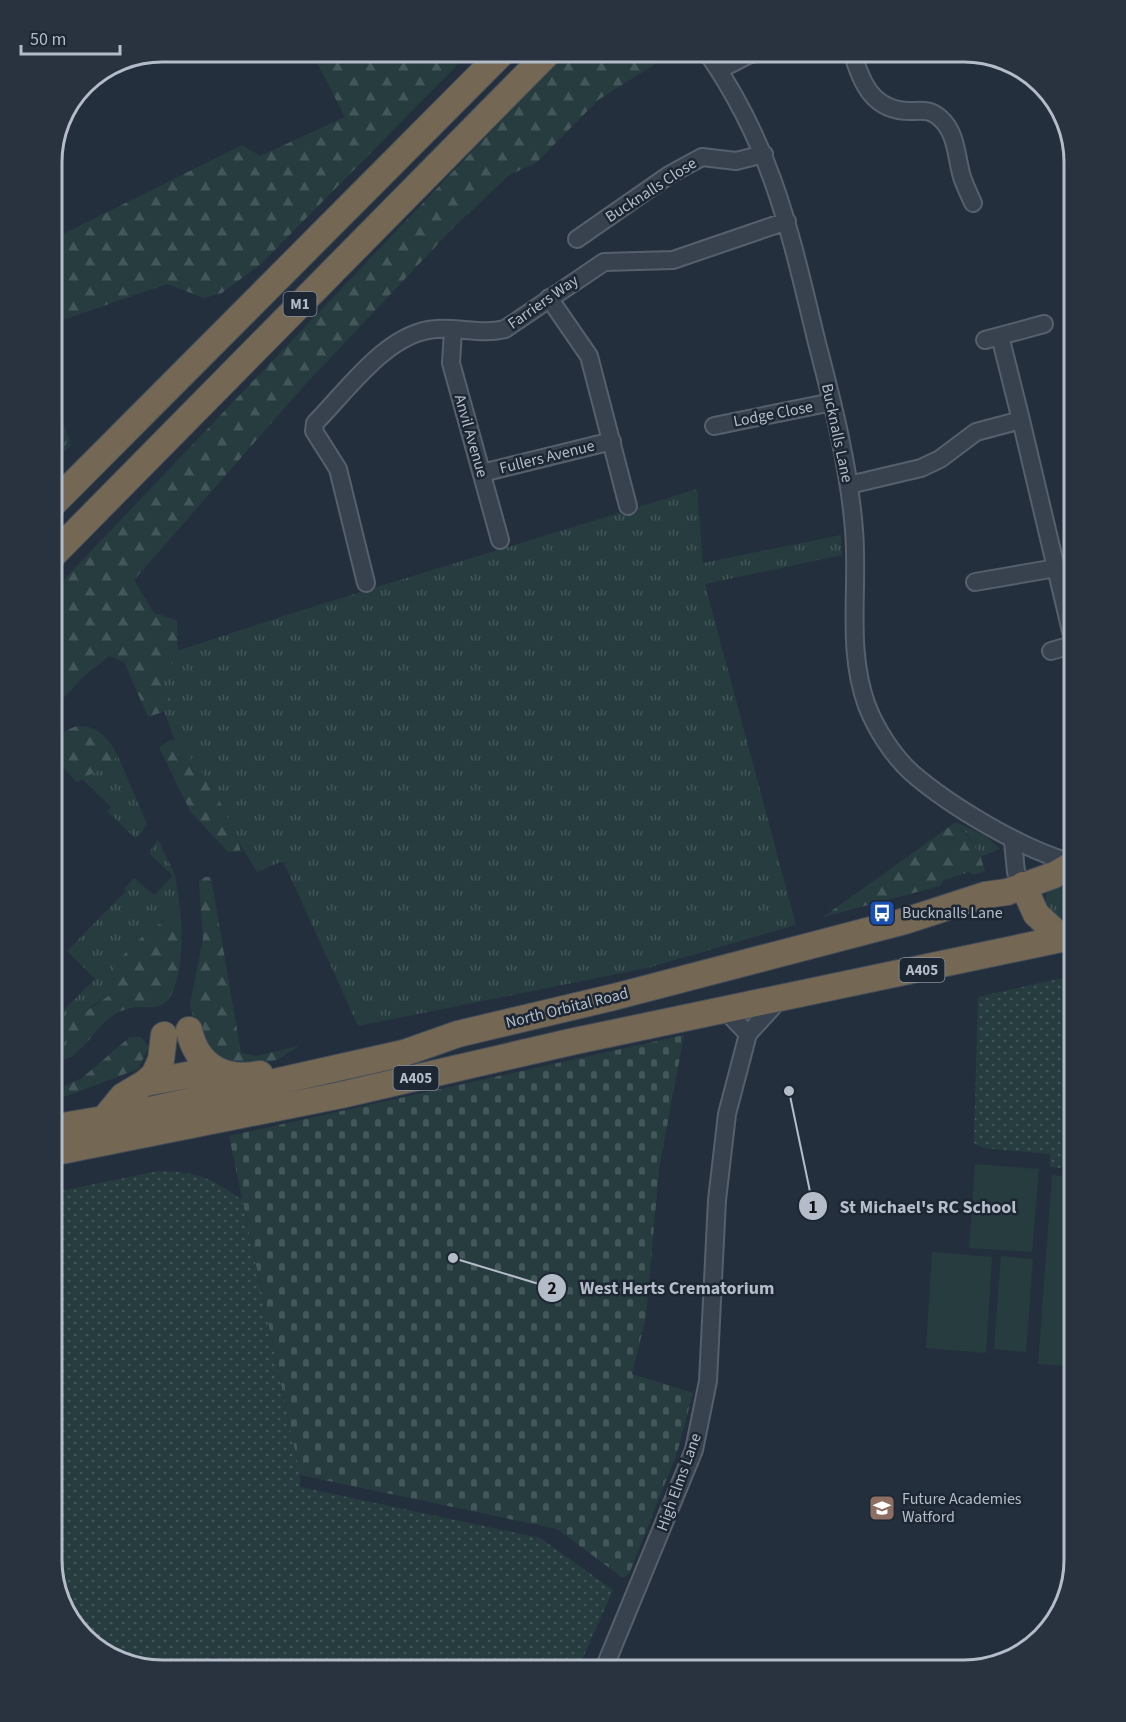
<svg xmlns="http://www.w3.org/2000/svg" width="1126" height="1722" font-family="'Source Sans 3',sans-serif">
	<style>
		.grass { fill: url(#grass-tufts) }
		.forest { fill: url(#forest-firs) }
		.cemetery { fill: url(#cemetery-stones) }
		.park { fill: url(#park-dots) }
		.garden { fill: #263c3f }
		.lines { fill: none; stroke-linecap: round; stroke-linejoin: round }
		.minor-casing { stroke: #565f6c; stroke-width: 20 }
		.highway-casing { stroke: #434c59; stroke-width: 28 }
		.minor { stroke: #38414e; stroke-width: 16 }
		.highway { stroke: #746855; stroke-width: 26 }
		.labels { text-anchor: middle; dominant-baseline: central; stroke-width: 5; stroke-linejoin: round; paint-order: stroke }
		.shield { fill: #1d2633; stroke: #878f9c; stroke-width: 1.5 }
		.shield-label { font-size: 15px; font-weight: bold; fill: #b4bcc9 }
		.street-label { font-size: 16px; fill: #b4bcc9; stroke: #1d2633 }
		.poi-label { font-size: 16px; fill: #b4bcc9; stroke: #1d2633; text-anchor: start }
		.rim { fill: none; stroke: #b4bcc9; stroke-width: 3 }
		.leader { fill: none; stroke: #b4bcc9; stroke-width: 2 }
		.callout-dot { fill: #b4bcc9; stroke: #1d2633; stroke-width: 2 }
		.mark-label { font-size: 18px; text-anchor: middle; font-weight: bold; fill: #111 }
		.callout-label { font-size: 18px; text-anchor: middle; font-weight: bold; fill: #b4bcc9; stroke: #1d2633; stroke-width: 5; stroke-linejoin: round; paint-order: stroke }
	</style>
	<defs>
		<pattern id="grass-tufts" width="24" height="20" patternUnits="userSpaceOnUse" patternTransform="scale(1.5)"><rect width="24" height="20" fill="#263c3f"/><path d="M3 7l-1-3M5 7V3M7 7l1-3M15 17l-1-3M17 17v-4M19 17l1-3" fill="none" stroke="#435659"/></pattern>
		<pattern id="forest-firs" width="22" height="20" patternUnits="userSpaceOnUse" patternTransform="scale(1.5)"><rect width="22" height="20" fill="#263c3f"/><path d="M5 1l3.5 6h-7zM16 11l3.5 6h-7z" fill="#435659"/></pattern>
		<pattern id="cemetery-stones" width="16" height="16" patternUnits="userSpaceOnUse" patternTransform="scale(1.5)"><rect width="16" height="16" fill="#263c3f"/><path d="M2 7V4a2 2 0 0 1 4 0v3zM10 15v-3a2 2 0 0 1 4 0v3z" fill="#435659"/></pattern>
		<pattern id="park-dots" width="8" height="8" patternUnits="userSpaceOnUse" patternTransform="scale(1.5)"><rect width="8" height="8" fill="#263c3f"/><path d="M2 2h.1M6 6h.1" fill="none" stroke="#435659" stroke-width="1.8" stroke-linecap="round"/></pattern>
	</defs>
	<rect width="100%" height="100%" fill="#242f3e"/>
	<path class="grass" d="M51,387L71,445L51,465Z
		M697,489L703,563L841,535L842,555L705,584L796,925L647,968L358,1026L283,861L257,872L229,826L188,777L146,661L299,611Z
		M118,756L147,824L140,835L135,838L107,811L111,807L82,779L106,766Z
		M956,822L986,836L1000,849L980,857L970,838Z
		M158,839L175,875L181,915L176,913L148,931L116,962L111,994L93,1005L70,1037L88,1041L73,1056L51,1065V1023L95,979L67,951L126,891L124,889L134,878L154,895L173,876L149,853Z
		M1075,876V882L1067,885V901L1075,903V922L1063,924L1045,907L1047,890Z"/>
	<path class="forest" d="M311,51H471L262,263L222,293L204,298L167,284L51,324V240L242,145L260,156L345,117Z
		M568,51H676L598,100L536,163L509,175L452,229L302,388L134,580L154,613L177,620L178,659L158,673L174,708L148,717L124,662L109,656L82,678L51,712V593Z
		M77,726C98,725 109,739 118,756L106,766L77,782C55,761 39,739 77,726Z
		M172,739C198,757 234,822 241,852H228L190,811L159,747Z
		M956,822L979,852L985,871L974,875L969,872L944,880L940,886L823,917Z
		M205,877H211L241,1053L256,1056L299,1046L277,1060L240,1067L215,1055L198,1033L190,1005L203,938L199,882Z
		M1075,882V902L1067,901L1057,891Z
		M176,913L181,915C182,937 184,997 159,1006C153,1008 143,1007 136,1007C113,1010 102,1024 88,1041L70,1037L61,1029L111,994L116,962L148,931Z
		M130,1037H141L149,1047L138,1069L51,1102V1092L82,1078Z"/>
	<path class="cemetery" d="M684,1035L659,1169L646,1317L632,1374L693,1393L677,1453L629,1574L623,1578L557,1529L300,1475L229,1136Z"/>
	<path class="park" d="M1075,975V1169L1050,1167V1154L983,1148L974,1143L978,997Z
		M158,1171C197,1172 210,1177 242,1200L300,1475V1487L540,1538L613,1590L577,1671H254L211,1656L205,1671H155L101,1653L63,1610L51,1560V1193Z"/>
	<path class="garden" d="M975,1164L1039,1169L1032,1252L969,1248Z
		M1052,1175L1075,1177V1367L1038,1364Z
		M932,1252L992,1257L986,1353L926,1348Z
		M1001,1256L1033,1259L1026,1352L994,1349Z"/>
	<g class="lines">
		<defs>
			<path id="minor" d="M706,51C773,147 790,232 817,343C833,404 849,467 854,530C859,589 846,649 867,706C876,729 893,756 912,773C950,806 1025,851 1073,863
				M852,51C861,83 873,111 910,111C923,111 930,109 940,118C957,133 956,157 962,177C965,186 969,194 973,203
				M719,70L748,55L764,51
				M577,239L669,175L702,157L736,161L764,154
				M549,298L589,356L628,506
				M453,330L451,363L500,540
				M1000,336L1021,420
				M985,340L1044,324
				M714,426L832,402
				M482,473L612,441
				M849,485L921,468L940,459L976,432L1021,420L1074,644
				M975,582L1056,568
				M366,583L338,469L314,431L315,423C347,391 387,332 436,329C459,327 482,335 505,329L604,262L673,260L787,221
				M1051,651L1075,644
				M1013,841L1016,872L1023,885
				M725,1010L748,1034
				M603,1671L694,1450L708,1381L717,1200L727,1114L748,1034L780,999"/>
			<path id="highway" d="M51,506L504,51
				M51,557L550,51
				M1023,885L1036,914L1063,939
				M189,1030C197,1067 225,1081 260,1074
				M145,1083L214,1070
				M104,1119L123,1096L145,1083L154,1075L161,1060L164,1035
				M51,1128L128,1115L404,1053L458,1034L614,997L905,921L985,895L1007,892L1054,875L1075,863
				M51,1153L341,1095L575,1041L1075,936"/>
		</defs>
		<use href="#minor" class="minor-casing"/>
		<use href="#highway" class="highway-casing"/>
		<use href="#minor" class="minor"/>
		<use href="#highway" class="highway"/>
	</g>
	<defs>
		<symbol id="bus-square" viewBox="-11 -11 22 22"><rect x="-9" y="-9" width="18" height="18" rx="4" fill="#1a4fb4" stroke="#1d2633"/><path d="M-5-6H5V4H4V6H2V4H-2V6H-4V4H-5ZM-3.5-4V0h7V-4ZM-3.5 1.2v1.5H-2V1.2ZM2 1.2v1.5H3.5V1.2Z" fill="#fff"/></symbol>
		<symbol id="school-square" viewBox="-11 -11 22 22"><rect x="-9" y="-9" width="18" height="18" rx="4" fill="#8d6e63" stroke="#1d2633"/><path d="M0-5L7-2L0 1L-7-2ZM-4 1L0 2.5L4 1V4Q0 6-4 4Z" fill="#fff"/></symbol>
	</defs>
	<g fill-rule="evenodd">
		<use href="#bus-square" x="867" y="898" width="30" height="30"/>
		<use href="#school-square" x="867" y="1493" width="30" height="30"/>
	</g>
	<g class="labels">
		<g class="shield">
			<rect x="283.5" y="292" width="33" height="24" rx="4.5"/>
			<rect x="899.5" y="958" width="45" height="24" rx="4.5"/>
			<rect x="393.5" y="1066" width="45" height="24" rx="4.5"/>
		</g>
		<g class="shield-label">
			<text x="300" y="304">M1</text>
			<text x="922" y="970">A405</text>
			<text x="416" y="1078">A405</text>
		</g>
		<g class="street-label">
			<text transform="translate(651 190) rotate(-33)">Bucknalls Close</text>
			<text transform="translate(543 302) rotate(-35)">Farriers Way</text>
			<text transform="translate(773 414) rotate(-11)">Lodge Close</text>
			<text transform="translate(837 433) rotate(78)">Bucknalls Lane</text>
			<text transform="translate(471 436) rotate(74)">Anvil Avenue</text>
			<text transform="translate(547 457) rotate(-14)">Fullers Avenue</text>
			<text transform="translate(567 1008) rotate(-14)">North Orbital Road</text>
			<text transform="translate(679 1482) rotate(-70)">High Elms Lane</text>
		</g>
		<g class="poi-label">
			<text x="902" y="913">Bucknalls Lane</text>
			<text x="902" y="1499">Future Academies<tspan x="902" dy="18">Watford</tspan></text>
		</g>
	</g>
	<path d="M0 0H1126V1722H0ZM162 62H964A100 100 0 0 1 1064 162V1560A100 100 0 0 1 964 1660H162A100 100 0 0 1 62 1560V162A100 100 0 0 1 162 62Z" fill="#29323f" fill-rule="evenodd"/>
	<path class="rim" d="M162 62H964A100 100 0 0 1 1064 162V1560A100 100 0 0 1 964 1660H162A100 100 0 0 1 62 1560V162A100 100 0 0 1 162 62Z"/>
	<path class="leader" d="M789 1091L813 1206M453 1258L552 1288"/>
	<g class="callout-dot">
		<circle cx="789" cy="1091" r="6"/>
		<circle cx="453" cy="1258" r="6"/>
		<circle cx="813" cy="1206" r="15"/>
		<circle cx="552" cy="1288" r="15"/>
	</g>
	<g class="mark-label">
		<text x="813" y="1213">1</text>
		<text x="552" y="1294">2</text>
	</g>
	<g class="callout-label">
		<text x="928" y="1213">St Michael's RC School</text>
		<text x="677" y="1294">West Herts Crematorium</text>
	</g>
	<path d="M21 45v9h99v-9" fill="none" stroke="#b4bcc9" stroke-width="3"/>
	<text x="30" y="45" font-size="18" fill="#b4bcc9" stroke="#1d2633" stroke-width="4.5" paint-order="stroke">50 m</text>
</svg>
